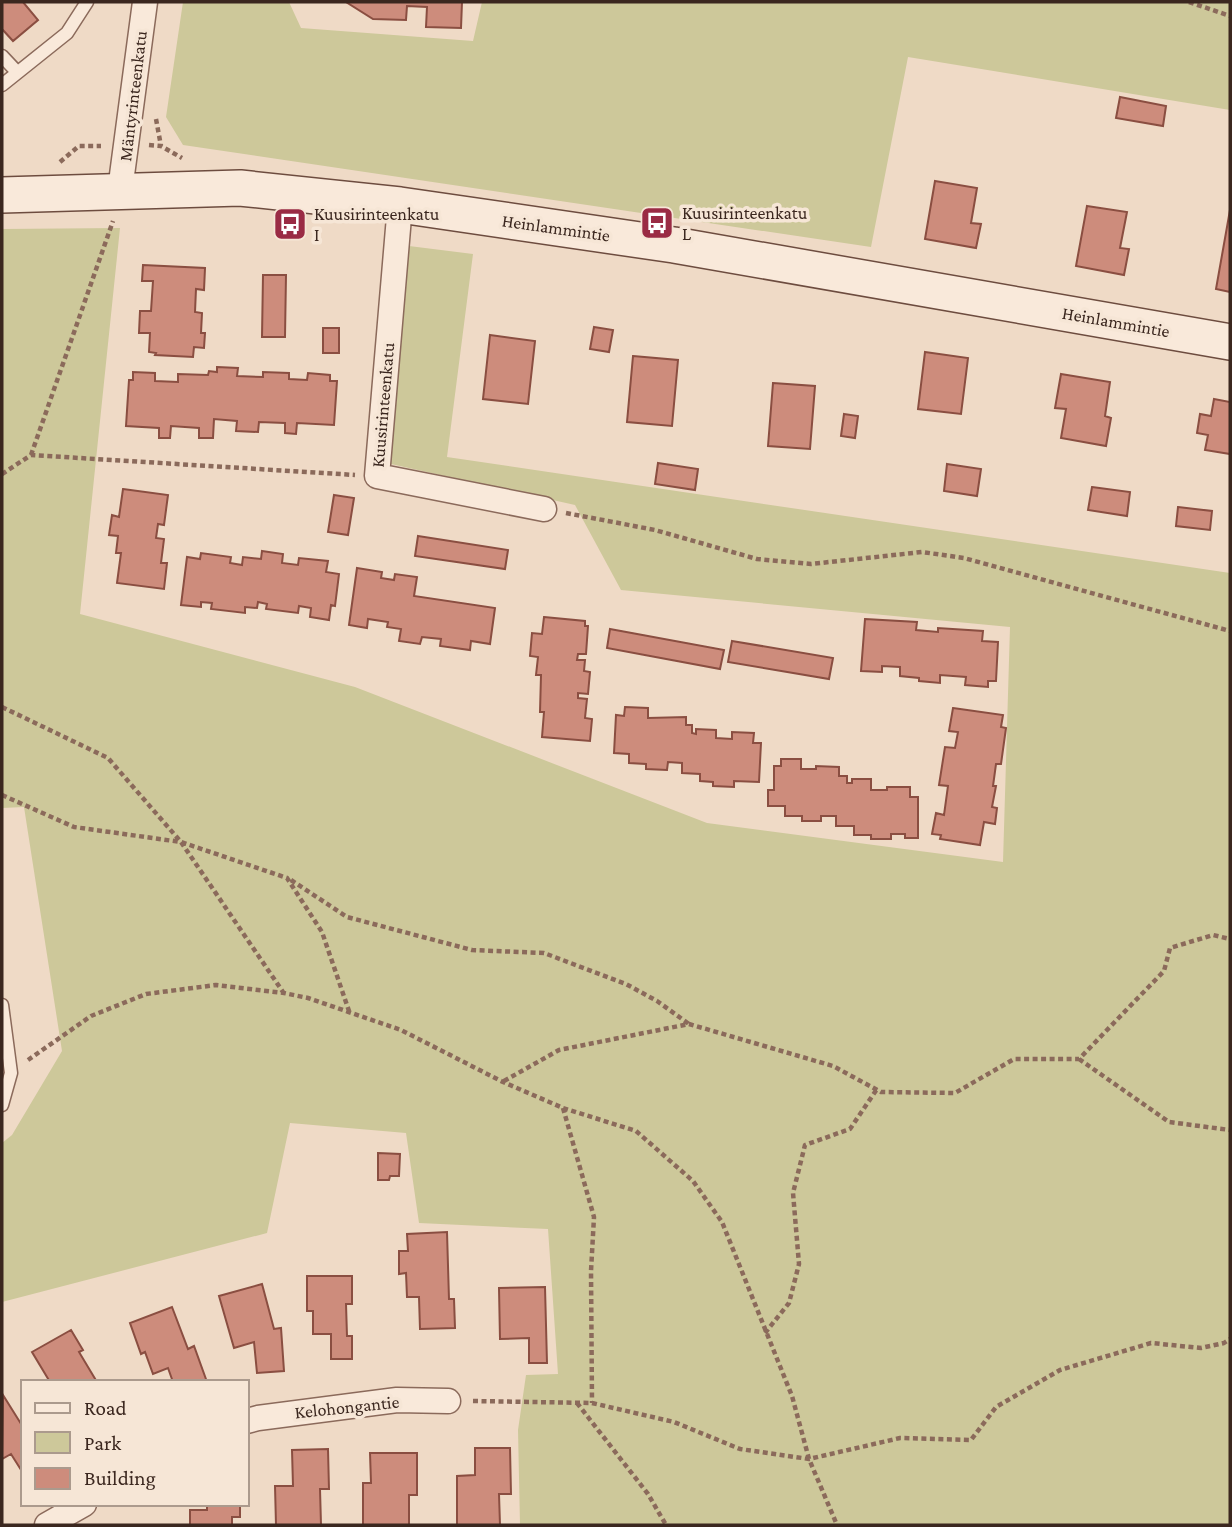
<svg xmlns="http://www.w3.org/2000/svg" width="1232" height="1527" font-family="'Crimson Pro',serif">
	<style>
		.green { fill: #cdc89a }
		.building { fill: #cd8c7c; stroke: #8a4e41; stroke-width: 2 }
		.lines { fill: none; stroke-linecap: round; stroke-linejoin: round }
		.lane-casing { stroke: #8b6a5b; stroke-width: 15 }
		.street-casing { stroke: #8b6a5b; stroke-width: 27 }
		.secondary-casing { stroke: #6d4c3f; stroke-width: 38 }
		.path { stroke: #8b6a5b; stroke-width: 4.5; stroke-dasharray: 5 3.5; stroke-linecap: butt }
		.lane { stroke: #f9e9da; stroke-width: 12 }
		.street { stroke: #f9e9da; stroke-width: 24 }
		.secondary { stroke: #f9e9da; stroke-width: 35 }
		.labels { text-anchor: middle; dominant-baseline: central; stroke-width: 7; stroke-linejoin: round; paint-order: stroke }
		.street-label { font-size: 18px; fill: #3b271f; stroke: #f6e6d6 }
		.poi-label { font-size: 18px; fill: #3b271f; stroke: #f6e6d6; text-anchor: start }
	</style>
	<rect width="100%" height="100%" fill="#efdac6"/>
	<path class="green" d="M183,2H289L301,28L473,41L482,2H1230V110L908,57L871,247L183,145L166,117Z
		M120,228L80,614L355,687L707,823L1003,862L1010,627L621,590L575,505L391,464L409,246L473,254L447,457L1230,573V1525H520L518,1430L526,1375L558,1374L548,1229L419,1223L406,1133L290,1123L267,1233L2,1302V1143L12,1135L62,1051L24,807L2,808V229Z"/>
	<path class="building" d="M2,2H23L38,20L13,41L2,29Z
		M346,2H462L461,28L426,27L427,7L407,6L406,20L373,19Z
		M1120,97L1166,106L1163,126L1116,118Z
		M935,181L977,188L971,223L981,224L976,248L925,239Z
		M1087,206L1127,212L1120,248L1129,249L1124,275L1076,266Z
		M1230,210V292L1216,289Z
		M143,265L205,268L204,290L196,289L195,312L202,313L201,333H205L204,348L194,347L193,357L155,355L156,353L149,352L150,333H139L140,311H151L153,281H142Z
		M263,275H286L285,337H262Z
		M594,327L613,330L609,352L590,349Z
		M323,328H339V353H323Z
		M490,335L535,341L528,404L483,399Z
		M925,352L968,358L961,414L918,409Z
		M633,356L678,360L672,426L627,422Z
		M217,367L238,368L237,376L263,377V372L289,373V379L307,380L308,373L330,375V381H337L334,425L297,423L296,434L285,433V423L259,422L258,432L236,431L237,421L214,419L213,438H199V428L171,426L170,438H159V428L126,426L129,380H133V372L155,373V381L178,382V374L208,375L209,371L217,372Z
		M1061,374L1110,382L1105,416L1111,418L1106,446L1061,438L1066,409L1055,408Z
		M773,383L815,386L810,449L768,446Z
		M1214,399L1230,402V454L1205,450L1208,435L1197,433L1200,414L1211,416Z
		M844,414L858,416L855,438L841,436Z
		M658,463L698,469L695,490L655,484Z
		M947,464L981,469L977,496L944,491Z
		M1092,487L1130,492L1127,516L1088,510Z
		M123,489L168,495L164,525L158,524L156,538L164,539L161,563H167L164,589L117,583L121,553H116L118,536L109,535L112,515L119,517Z
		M334,495L354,498L348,535L328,532Z
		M1178,507L1212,511L1210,530L1176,526Z
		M418,536L508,550L505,569L415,556Z
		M262,551L283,554L282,563L298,565L299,558L328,561L326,572L339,574L335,606L331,605L329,620L310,617L311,608L299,606L298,613L266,609L267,604L258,602L257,608L245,607V613L211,609L212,603L201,602V607L181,605L187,557L200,559L201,553L231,557L230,563L242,565L243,557L261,559Z
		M357,568L382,572L381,578L394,580L395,574L417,577L414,596L495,608L490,644L471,641L470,650L440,646L441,639L422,637L420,644L399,641L401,629L387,627L388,622L368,619L367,628L349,625Z
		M544,617L585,621V626H588L586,654H578L577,660H585L584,671L590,672L588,694L578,693V698L587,699L585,718L592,719L590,741L542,737L544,712H540L541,675H536L538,657L530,656L532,633L542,634Z
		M865,619L917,622L916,630L938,632V628L983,631L982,641L998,642L996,681H988V687L965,685L966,677L940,675V683L919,681V678L900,676V667L882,666V672L861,671Z
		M610,629L724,650L720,669L607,648Z
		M732,641L833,658L829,679L728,662Z
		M625,707L648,708V718L686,717V725H692V733L696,734V729L716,730V738L732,739V732L754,733L753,743H761L759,782L734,781V787L713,786V782L700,781V774L682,773V763L668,762L667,770L646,769V764L629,763V754L614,753L616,715L624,716Z
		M953,708L1003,715L1001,727L1006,728L1001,764H996L993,786H996L992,807L997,808L995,824L984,822L980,845L940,839L941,835L932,834L936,813L944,815L948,786L939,785L945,747L955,748L958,732L949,731Z
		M781,759H801V769H816V766L839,767V776H847V783H852V779H871V790H887V787H910V797H918V838H905V834H891V839H871V835H854V826H836V816H821V821H802V816H785V806H768V790H774V766H781Z
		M378,1153L400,1154L399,1176H390L389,1180H378Z
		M447,1232L449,1299H454L455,1328L420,1329L419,1297H407L406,1273L399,1274V1251H408L407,1234Z
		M307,1276H352V1304H346L347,1336H352V1359H331V1334H313V1311H307Z
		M262,1284L274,1329L281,1328L284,1371L257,1373L254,1342L234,1348L219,1296Z
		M545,1287L547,1363H529V1338L500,1339L499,1288Z
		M172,1307L188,1349L194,1346L207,1382H173L168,1368L153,1374L145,1352L141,1354L130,1323Z
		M71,1330L83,1350L79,1352L97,1382H50L32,1352Z
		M3,1395L23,1427V1473L11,1454L2,1459Z
		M475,1448H510L511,1494H499L500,1525H457V1476L475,1475Z
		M328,1449L329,1489H320L321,1525H276L275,1486H293L292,1450Z
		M370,1453H417V1495H409V1525H363V1483H371Z
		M207,1504H240V1517H232V1525H190V1510H207Z"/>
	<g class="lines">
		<defs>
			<path id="lane" d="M2,56L17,72
				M2,85L67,33L87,2
				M2,1005L11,1073L2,1105"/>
			<path id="street" d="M120,190L145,2
				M400,205L377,476L544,509
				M247,1421L258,1418L397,1400L448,1401
				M47,1525L84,1504"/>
			<path id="secondary" d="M2,195L240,188L400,205L674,245L1230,342"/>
		</defs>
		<use href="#lane" class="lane-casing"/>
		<use href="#street" class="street-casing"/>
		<use href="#secondary" class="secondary-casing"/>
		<path class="path" d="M1189,2L1230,16
			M156,119L161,146
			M149,145L161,146L182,158
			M60,162L79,146H101
			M31,455L113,221
			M2,474L31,455L355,475
			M566,513L655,530L757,559L811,564L922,552L964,558L1230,631
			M2,707L108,758L181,842L287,878L322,932L349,1011
			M2,795L74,827L181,842L283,992
			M291,880L347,917L472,950L544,953L626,984L657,1001L689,1024
			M1079,1059L1169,1122L1230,1130
			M28,1060L91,1016L146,994L216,985L284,993L308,998L401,1030L503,1082L563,1108L636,1131L693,1181L722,1222L792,1396L809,1459L837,1525
			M504,1081L559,1050L689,1024L833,1066L881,1092L955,1093L1014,1059H1079L1164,971L1170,948L1213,935L1230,939
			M563,1108L594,1217L591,1271L592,1403
			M765,1333L789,1303L799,1264L793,1193L805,1145L850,1129L877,1089
			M473,1401L592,1403L674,1422L740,1449L809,1459L900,1438L971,1440L996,1407L1060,1370L1151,1343L1201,1348L1224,1343L1230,1339
			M577,1403L648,1494L666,1525"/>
		<use href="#lane" class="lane"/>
		<use href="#street" class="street"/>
		<use href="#secondary" class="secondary"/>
	</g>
	<defs>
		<symbol id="bus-square" viewBox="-11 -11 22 22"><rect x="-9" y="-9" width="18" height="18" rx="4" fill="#9a2b44" stroke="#f6e6d6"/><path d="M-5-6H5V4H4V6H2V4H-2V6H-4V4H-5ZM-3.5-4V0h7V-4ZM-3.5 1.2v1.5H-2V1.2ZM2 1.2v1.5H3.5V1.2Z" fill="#fff"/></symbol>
	</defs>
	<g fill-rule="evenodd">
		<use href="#bus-square" x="638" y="204" width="38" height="38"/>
		<use href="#bus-square" x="271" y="205" width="38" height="38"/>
	</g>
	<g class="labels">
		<g class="street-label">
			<text transform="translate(133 96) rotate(-83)">Mäntyrinteenkatu</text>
			<text transform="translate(556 228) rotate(8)">Heinlammintie</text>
			<text transform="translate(1116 322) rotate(10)">Heinlammintie</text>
			<text transform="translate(383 405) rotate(-85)">Kuusirinteenkatu</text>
			<text transform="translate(347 1407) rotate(-6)">Kelohongantie</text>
		</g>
		<g class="poi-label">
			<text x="682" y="213">Kuusirinteenkatu<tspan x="682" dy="21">L</tspan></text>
			<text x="314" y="214">Kuusirinteenkatu<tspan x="314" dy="21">I</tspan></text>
		</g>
	</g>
	<rect width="1232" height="1527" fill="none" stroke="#3b271f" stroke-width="7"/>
	<rect x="21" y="1380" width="228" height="126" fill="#f6e6d6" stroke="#ab9a8d" stroke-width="2"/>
	<rect x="35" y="1403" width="35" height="10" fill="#f9e9da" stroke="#ab9a8d" stroke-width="2"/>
	<text x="84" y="1415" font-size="21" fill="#3b271f">Road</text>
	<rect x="35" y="1432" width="35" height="21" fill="#cdc89a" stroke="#ab9a8d" stroke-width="2"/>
	<text x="84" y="1450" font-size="21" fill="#3b271f">Park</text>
	<rect x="35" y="1468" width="35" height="21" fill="#cd8c7c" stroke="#ab9a8d" stroke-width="2"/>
	<text x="84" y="1485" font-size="21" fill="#3b271f">Building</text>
</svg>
